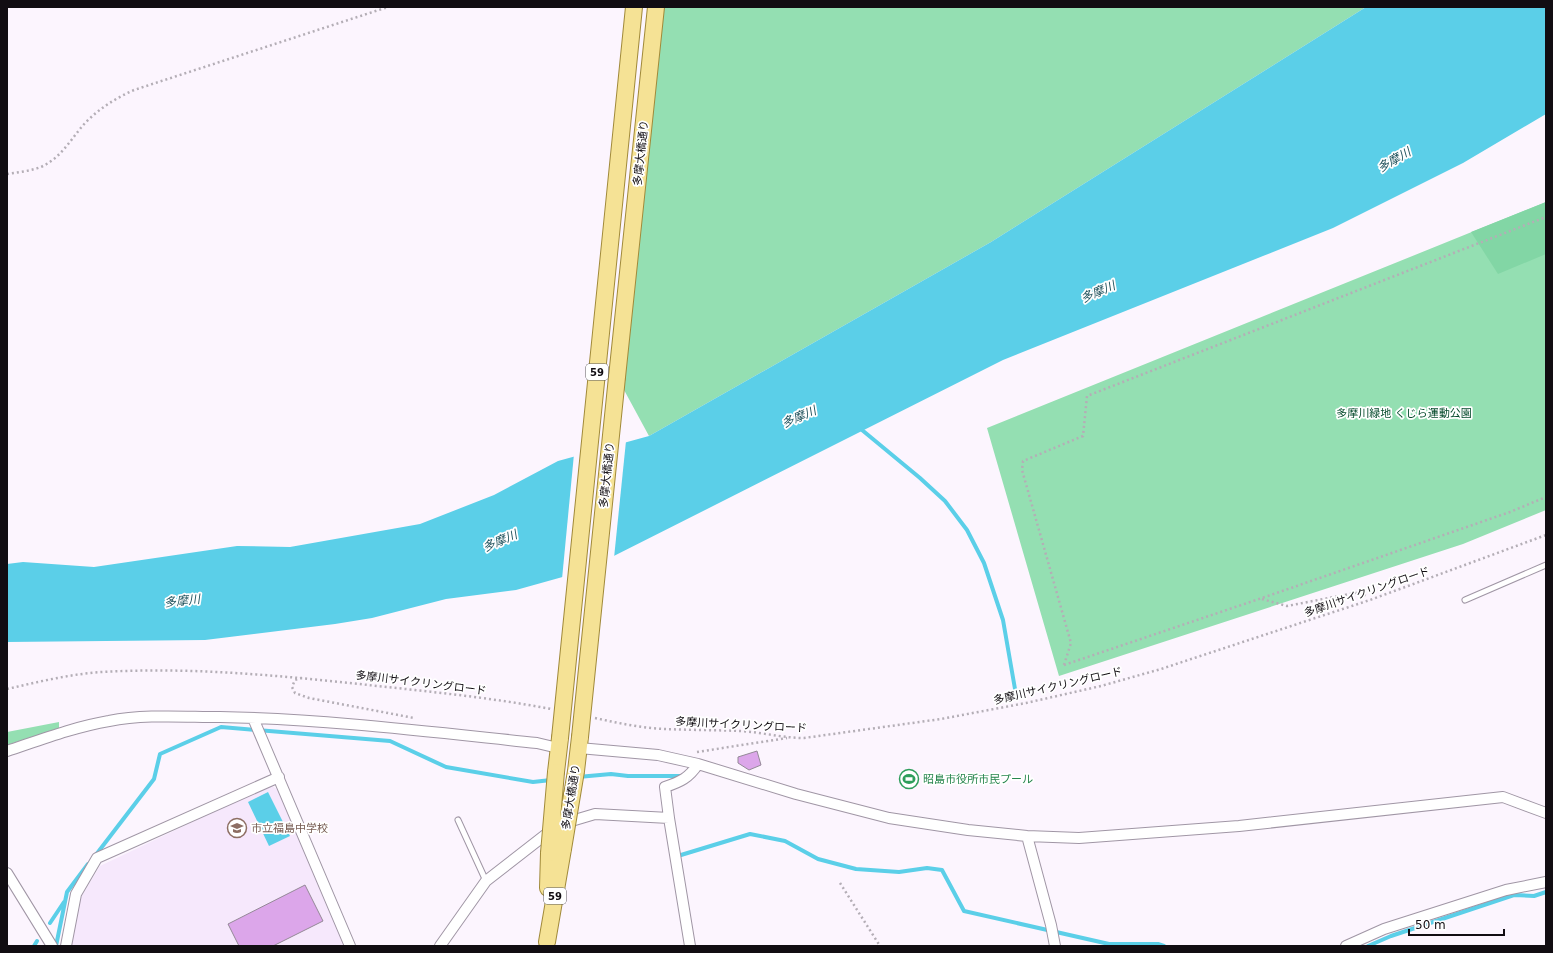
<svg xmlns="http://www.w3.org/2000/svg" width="1553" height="953" font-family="'DejaVu Sans','Noto Sans JP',sans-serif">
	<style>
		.education { fill: #f6e8fc }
		.green { fill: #94dfb2 }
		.forest { fill: #82d6a5 }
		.water { fill: #5bcfe8 }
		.pier { fill: #fcf5fe }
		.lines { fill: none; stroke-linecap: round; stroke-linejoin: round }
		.stream { stroke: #5bcfe8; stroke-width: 4 }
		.building { fill: #dca6ea; stroke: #948997 }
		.service-casing { stroke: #a096a5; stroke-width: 7 }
		.minor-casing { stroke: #a096a5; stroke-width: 12 }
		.primary-casing { stroke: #a18a3a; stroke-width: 18 }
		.path { stroke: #b4aeb6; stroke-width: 2.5; stroke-dasharray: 2 3; stroke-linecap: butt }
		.service { stroke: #fff; stroke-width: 5 }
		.minor { stroke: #fff; stroke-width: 10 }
		.primary { stroke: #f5e295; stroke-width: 16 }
		.primary-bridge-casing { stroke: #a18a3a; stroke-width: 18; stroke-linecap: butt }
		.primary-bridge { stroke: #f5e295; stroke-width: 16 }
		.labels { text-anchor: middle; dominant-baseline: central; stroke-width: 3.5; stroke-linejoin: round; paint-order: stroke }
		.shield { fill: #fff; stroke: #585659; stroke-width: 1 }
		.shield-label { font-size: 10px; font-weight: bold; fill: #110d12 }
		.street-label { font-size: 11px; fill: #110d12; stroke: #fff }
		.park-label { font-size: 11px; fill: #044a2b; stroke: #fff }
		.leisure-label { font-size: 11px; fill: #27864d; stroke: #fff; text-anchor: start }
		.education-label { font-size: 11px; fill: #785e54; stroke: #fff; text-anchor: start }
		.water-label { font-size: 12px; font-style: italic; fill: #22545e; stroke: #fff }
	</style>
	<rect width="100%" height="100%" fill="#fcf5fe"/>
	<path class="education" d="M270,785L277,789L346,946H71L80,899L100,866Z"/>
	<path class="green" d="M656,7H1366L991,242L649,436L617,377Z
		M1546,202V510L1463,544L1059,676L987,428Z
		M59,722V728L7,745V732Z"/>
	<path class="forest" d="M1546,202V254L1498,274L1471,232Z"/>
	<path class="water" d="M1366,7H1546V114L1463,163L1333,228L1003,360L584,571L516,590L446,599L372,618L335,624L205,640L7,642V564L23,562L94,567L237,546L290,547L420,524L494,495L558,461L649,436L991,242Z
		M268,792L290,836L269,846L248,802Z"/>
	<path class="pier" d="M626,441L614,558L584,573L562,579L574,454Z"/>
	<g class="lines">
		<path class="stream" d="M862,430L920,478L945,501L967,530L984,563L1003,620L1015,689
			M578,777L611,774L628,776H683
			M681,855L750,834L785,841L818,859L856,869L899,872L927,868L942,870L964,911L1109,944H1158L1164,946
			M95,856L154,779L160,754L221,727L390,741L446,767L533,782L551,780
			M50,923L64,902
			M34,946L37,941
			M56,946L67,892L88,864
			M1368,946L1391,936L1514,895L1534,896L1546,892"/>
	</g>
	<path class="building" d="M757,751L761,765L749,770L738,763V757Z
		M305,885L323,921L273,946H239L228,924Z"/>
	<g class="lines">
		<defs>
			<path id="service" d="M1465,600L1546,565
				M458,820L486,881"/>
			<path id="minor" d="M253,718L350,946
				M579,748L658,755L698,764L796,794L889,818L968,830L1027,836L1079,838L1239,826L1503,797L1546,813
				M7,751C40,740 74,727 109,721C145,714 184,717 220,717C326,719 431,732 537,743L558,748
				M669,818L690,946
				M1027,836L1051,925L1055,946
				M7,873L52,946
				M66,946L76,894L97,858L279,777
				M440,946L486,881L558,825L595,814L669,818L665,787C680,782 689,778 698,764
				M1346,946L1384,929L1506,890L1546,882"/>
			<path id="primary" d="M617,377L656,7
				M576,771L580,737
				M556,772L560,738
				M548,888L549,853
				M547,942L563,849"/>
		</defs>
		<use href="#service" class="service-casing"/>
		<use href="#minor" class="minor-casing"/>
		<use href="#primary" class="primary-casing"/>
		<path class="path" d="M7,174C19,172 32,171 43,166C63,156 72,137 86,122C100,108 116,98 134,90L388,7
			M1262,599L1287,606L1360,592L1366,596
			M1064,665L1071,643L1022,470L1023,461L1083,436L1087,396L1546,217
			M1064,665L1262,598L1510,512L1546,497
			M302,678L295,680L292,687L295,693L309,698L414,718
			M7,689C38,682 70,674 102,672C188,667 274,675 359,684C423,691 488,697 551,709
			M595,718C618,723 641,728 664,729C689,730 715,730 740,731C762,732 782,738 804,738L941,719L1026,703L1101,686L1161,669L1370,600L1546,535
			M697,752L787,738
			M840,883L880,946"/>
		<use href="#service" class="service"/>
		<use href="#minor" class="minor"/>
		<use href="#primary" class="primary"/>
		<defs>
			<path id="primary-bridge" d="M580,737L617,377
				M560,738L634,7
				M563,849L576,771
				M549,853L556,772"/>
		</defs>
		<use href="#primary-bridge" class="primary-bridge-casing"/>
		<use href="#primary-bridge" class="primary-bridge"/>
	</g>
	<defs>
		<symbol id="stadium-ring" viewBox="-11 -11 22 22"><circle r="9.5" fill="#fff" stroke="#2e9e5b" stroke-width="1.5"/><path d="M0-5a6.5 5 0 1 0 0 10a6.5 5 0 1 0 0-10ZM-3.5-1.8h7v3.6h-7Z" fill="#2e9e5b"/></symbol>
		<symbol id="school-ring" viewBox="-11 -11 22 22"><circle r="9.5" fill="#fff" stroke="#8d6e63" stroke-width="1.5"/><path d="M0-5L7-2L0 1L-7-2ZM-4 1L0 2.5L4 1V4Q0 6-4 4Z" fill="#8d6e63"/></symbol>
	</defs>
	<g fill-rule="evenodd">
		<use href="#stadium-ring" x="898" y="768" width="22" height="22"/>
		<use href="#school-ring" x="226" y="817" width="22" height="22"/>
	</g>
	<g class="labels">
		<g class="shield">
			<rect x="586" y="364" width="22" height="16" rx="3"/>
			<rect x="544" y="888" width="22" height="16" rx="3"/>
		</g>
		<g class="shield-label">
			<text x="597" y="372">59</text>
			<text x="555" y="896">59</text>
		</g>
		<g class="street-label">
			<text transform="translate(641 153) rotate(-84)">多摩大橋通り</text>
			<text transform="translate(607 475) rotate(-84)">多摩大橋通り</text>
			<text transform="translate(1367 592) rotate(-19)">多摩川サイクリングロード</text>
			<text transform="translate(421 683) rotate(7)">多摩川サイクリングロード</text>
			<text transform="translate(1058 686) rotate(-13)">多摩川サイクリングロード</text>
			<text transform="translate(741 725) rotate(3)">多摩川サイクリングロード</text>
			<text transform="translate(571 797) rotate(-81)">多摩大橋通り</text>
		</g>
		<g class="park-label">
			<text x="1404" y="413">多摩川緑地 くじら運動公園</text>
		</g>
		<g class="leisure-label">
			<text x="923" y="779">昭島市役所市民プール</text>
		</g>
		<g class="education-label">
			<text x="251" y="828">市立福島中学校</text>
		</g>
		<g class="water-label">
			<text transform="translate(1394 160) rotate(-30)">多摩川</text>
			<text transform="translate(1098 292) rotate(-23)">多摩川</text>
			<text transform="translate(799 417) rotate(-23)">多摩川</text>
			<text transform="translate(500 541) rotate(-23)">多摩川</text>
			<text transform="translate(182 601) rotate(-6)">多摩川</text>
		</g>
	</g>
	<rect width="1553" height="953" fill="none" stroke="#110d12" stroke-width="16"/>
	<path d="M1409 929v6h95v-6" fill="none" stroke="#110d12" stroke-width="2"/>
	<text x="1415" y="929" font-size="12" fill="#110d12" stroke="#ffffff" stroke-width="3" paint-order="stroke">50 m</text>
</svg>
